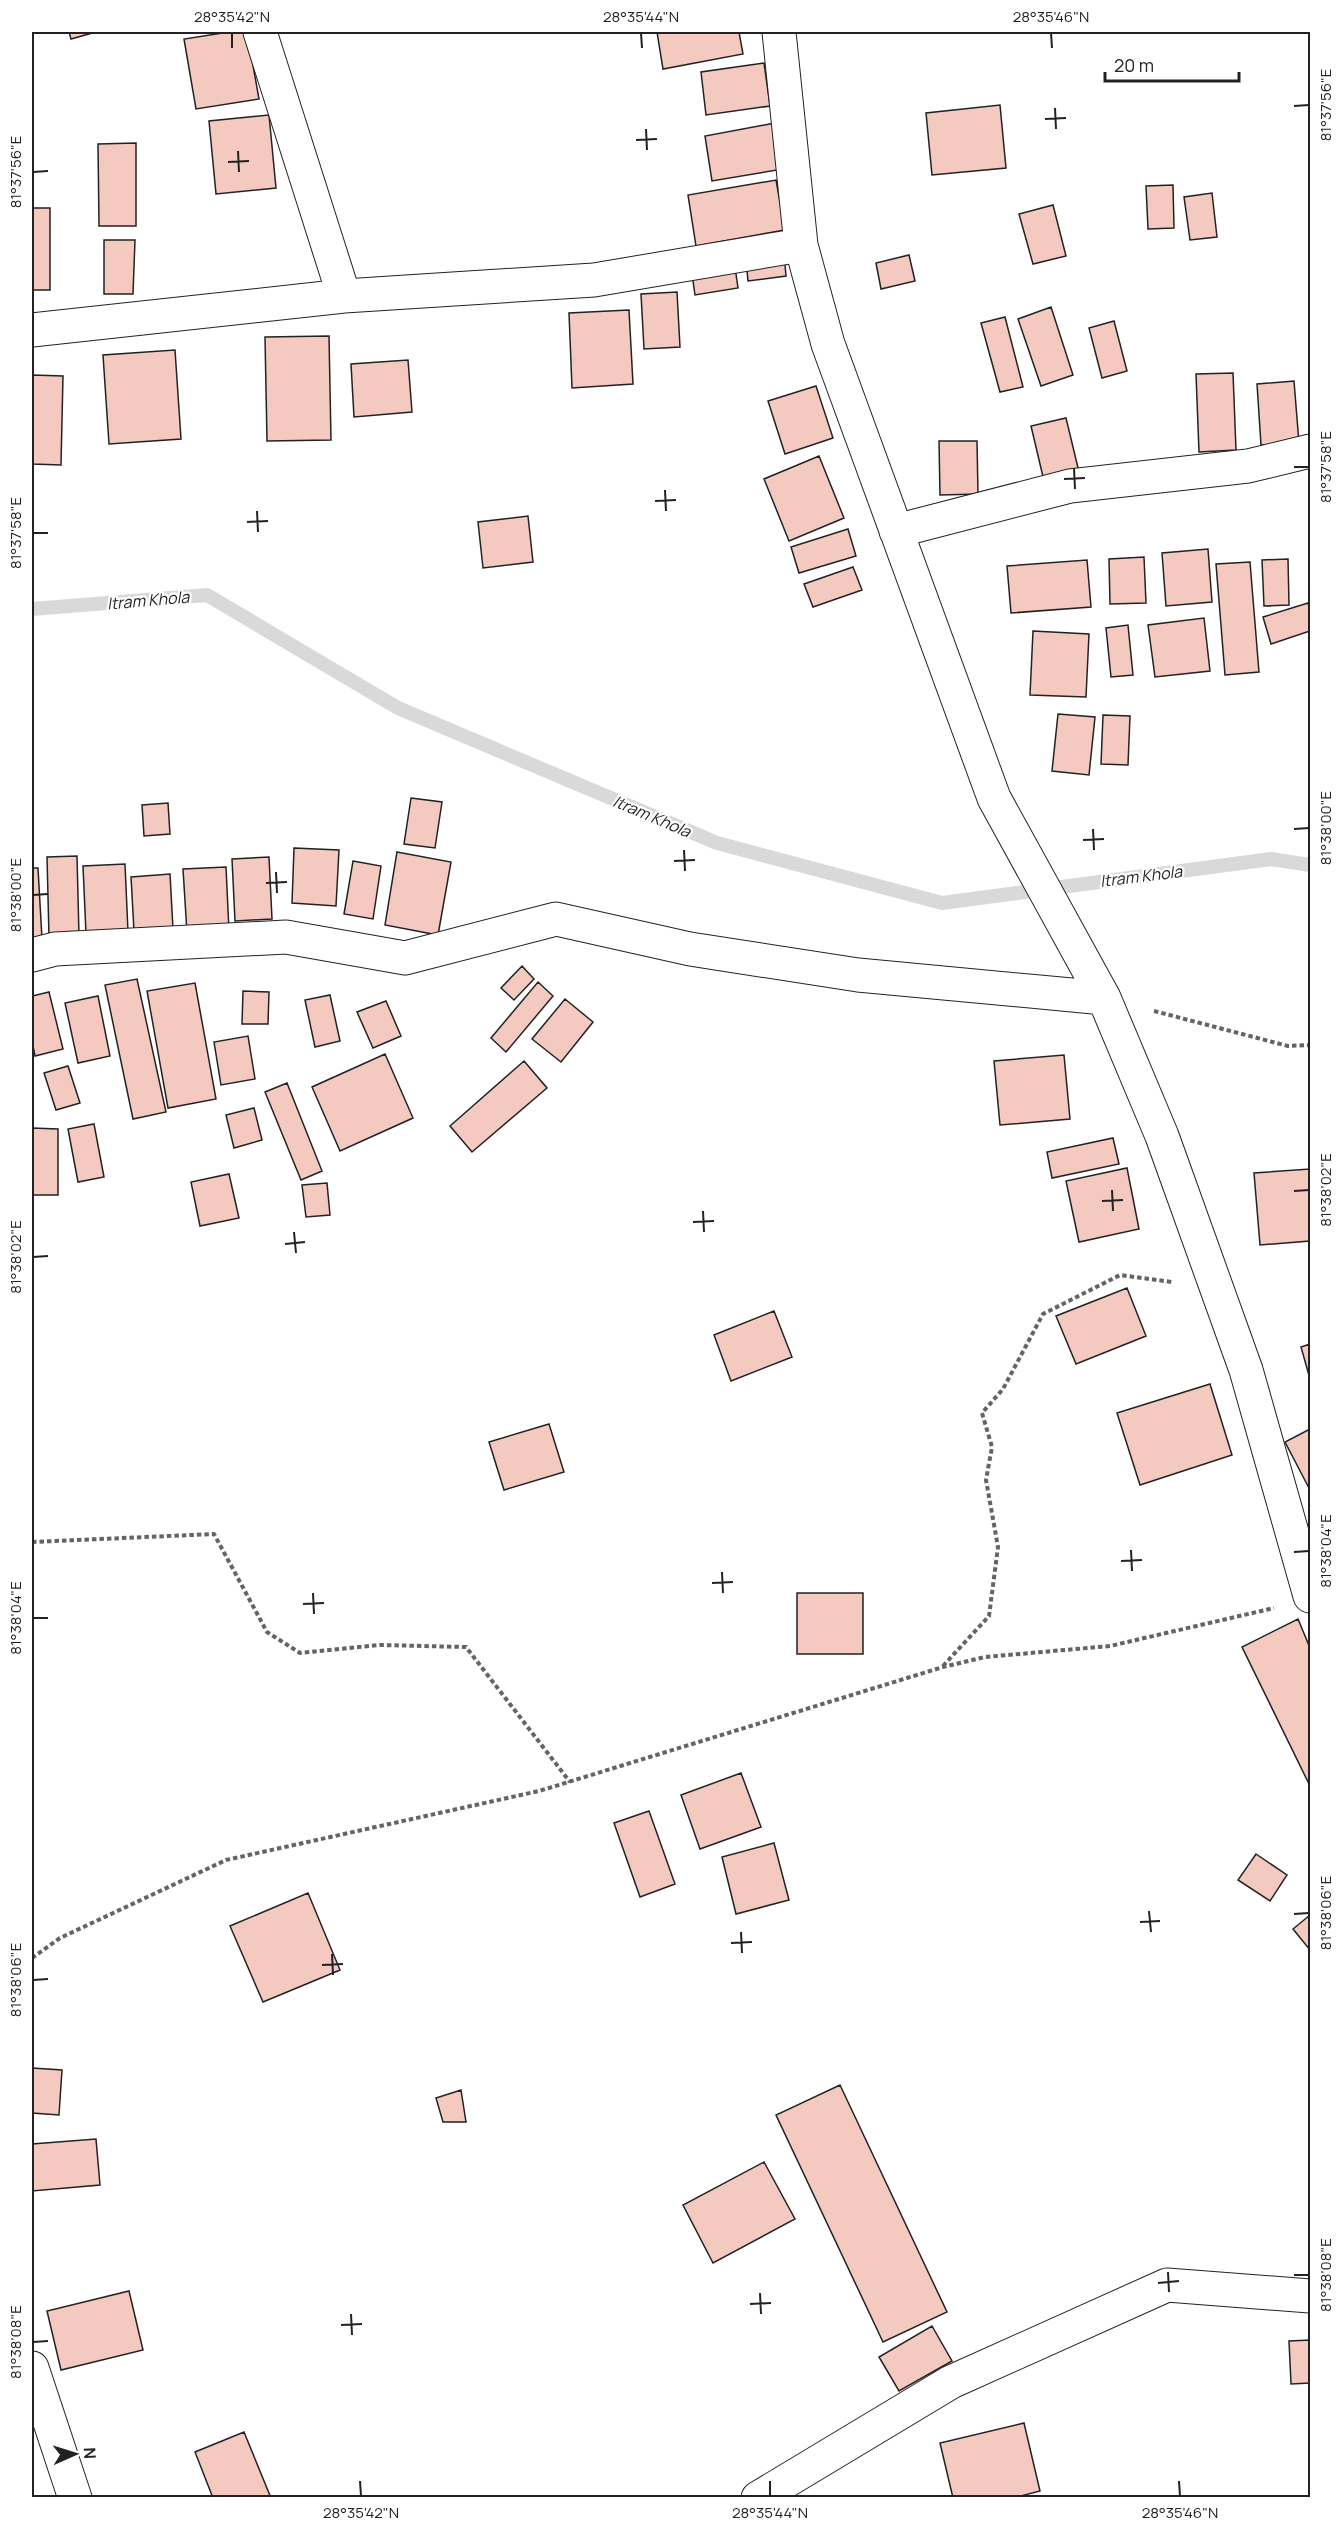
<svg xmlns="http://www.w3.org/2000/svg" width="1342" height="2529" font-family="Manrope,sans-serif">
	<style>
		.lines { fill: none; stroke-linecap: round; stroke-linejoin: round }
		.stream { stroke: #d9d9d9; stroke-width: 14 }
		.building { fill: #f3c9c0; stroke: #222; stroke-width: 1.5 }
		.minor-casing { stroke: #222; stroke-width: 35 }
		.path { stroke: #646464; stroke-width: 4; stroke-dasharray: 4.5 3; stroke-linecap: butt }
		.minor { stroke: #fff; stroke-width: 33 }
		.ticks { fill: none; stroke: #222; stroke-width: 2 }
		.labels { text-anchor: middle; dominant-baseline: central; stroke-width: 4.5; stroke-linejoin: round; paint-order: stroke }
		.water-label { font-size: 16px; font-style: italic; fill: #222; stroke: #fff }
		.neatline { fill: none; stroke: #222; stroke-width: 2 }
		.ticks-label { font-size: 15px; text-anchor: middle; fill: #222 }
	</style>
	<rect width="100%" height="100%" fill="#fff"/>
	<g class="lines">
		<path class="stream" d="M32,609L207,595L398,708L717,843L942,903L1271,859L1310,865"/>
	</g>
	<path class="building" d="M69,32H96L71,39Z
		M229,32H247L259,99L196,109L184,39Z
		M657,32H739L743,54L663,69Z
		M764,63L770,106L706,115L701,72Z
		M1000,105L1006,168L932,175L926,113Z
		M269,115L276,188L216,194L209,121Z
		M775,123L783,169L712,181L705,136Z
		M136,143V226H99L98,144Z
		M776,180L785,230L696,246L688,195Z
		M1173,185L1174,228L1148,229L1146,186Z
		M1212,193L1217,237L1190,240L1184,197Z
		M1053,205L1066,256L1033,264L1019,214Z
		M32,208H50V290H32Z
		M104,240H135L133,294H104Z
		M784,253L786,276L748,281L746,259Z
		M909,255L915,281L881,289L876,263Z
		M734,260L738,288L695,295L691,267Z
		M677,292L680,347L644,349L641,294Z
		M1051,307L1073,375L1041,386L1018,319Z
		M629,310L633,384L572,388L569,313Z
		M1005,317L1023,387L1000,392L981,323Z
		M1114,321L1127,371L1102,378L1089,328Z
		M329,336L331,440L267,441L265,337Z
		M175,350L181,439L109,444L103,355Z
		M408,360L412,412L354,417L351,364Z
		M1233,373L1236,450L1199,452L1196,374Z
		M32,375L63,376L61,465L32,464Z
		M1294,381L1299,443L1261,445L1257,384Z
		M816,386L833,438L785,454L768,401Z
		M1066,418L1079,472L1044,481L1031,426Z
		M939,441H977L978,494L940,495Z
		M819,456L844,518L789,541L764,479Z
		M528,516L533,562L483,568L478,522Z
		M848,529L856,556L799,573L791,547Z
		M1208,549L1212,602L1166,606L1162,553Z
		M1144,557L1146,603L1110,604L1109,559Z
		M1288,559L1289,605L1264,606L1262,560Z
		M1087,560L1091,607L1011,613L1007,566Z
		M1250,562L1259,672L1225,675L1216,564Z
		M853,567L862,590L813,607L804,584Z
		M1308,603L1310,611V631L1271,644L1263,617Z
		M1204,618L1210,671L1155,677L1148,625Z
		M1128,625L1133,675L1111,677L1106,628Z
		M1033,631L1089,634L1086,697L1030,695Z
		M1058,714L1095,717L1089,775L1052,771Z
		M1103,715L1130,716L1128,765L1101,764Z
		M411,798L442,802L435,848L404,844Z
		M168,803L170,834L144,836L142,805Z
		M294,848L339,850L336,906L292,903Z
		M397,852L451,862L438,935L385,925Z
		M77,856L79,936L49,937L47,857Z
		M269,857L272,919L235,921L232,859Z
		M353,861L381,866L373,919L344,914Z
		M125,864L128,932L86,934L83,866Z
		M226,867L229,931L187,933L183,869Z
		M32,868H38L42,939L32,940Z
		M170,874L173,929L134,931L131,877Z
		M522,966L534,979L514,1000L501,988Z
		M137,979L166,1112L133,1119L105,985Z
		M538,982L553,996L506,1052L491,1038Z
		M195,983L216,1099L168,1108L147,991Z
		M243,991L269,992L268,1024H242Z
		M49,992L63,1049L35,1056L32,1041V996Z
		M330,995L340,1041L315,1047L305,1000Z
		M98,996L110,1056L78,1063L65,1003Z
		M565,999L593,1022L561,1062L532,1039Z
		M386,1001L401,1036L373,1048L357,1012Z
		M248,1036L255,1079L221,1085L214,1042Z
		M385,1054L413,1118L340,1151L312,1087Z
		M1064,1055L1070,1119L1000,1125L994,1061Z
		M524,1061L547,1088L472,1152L450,1126Z
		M68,1066L80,1103L56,1110L44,1073Z
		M287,1083L322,1171L301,1180L265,1092Z
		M254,1108L262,1140L234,1148L226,1115Z
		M94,1124L104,1177L78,1182L68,1129Z
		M32,1128L58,1129V1195H32Z
		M1113,1138L1119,1164L1052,1178L1047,1152Z
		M1127,1168L1139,1229L1079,1242L1066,1181Z
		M1310,1169V1241L1260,1245L1254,1173Z
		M229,1174L239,1218L200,1226L191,1182Z
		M327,1183L330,1215L306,1217L302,1185Z
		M1127,1288L1146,1336L1076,1364L1056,1316Z
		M774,1311L792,1357L731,1381L714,1335Z
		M1310,1344V1379L1301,1347Z
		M1210,1384L1232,1455L1140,1485L1117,1413Z
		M549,1424L564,1472L504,1490L489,1442Z
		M1310,1429V1490L1285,1442Z
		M797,1593H863V1654H797Z
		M1298,1619L1310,1648V1786L1242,1647Z
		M741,1773L761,1827L700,1849L681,1795Z
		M649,1811L675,1884L640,1897L614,1823Z
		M774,1843L789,1900L736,1914L722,1857Z
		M1256,1854L1287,1875L1270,1901L1238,1880Z
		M308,1893L340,1970L263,2002L230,1926Z
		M1310,1915V1950L1293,1929Z
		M32,2068L62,2070L59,2115L32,2113Z
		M840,2085L947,2312L883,2342L776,2115Z
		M461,2090L466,2122H443L436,2098Z
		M96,2139L100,2185L32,2191V2144Z
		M764,2162L795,2219L713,2263L683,2205Z
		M129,2291L143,2350L61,2370L47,2311Z
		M932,2326L952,2361L899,2391L879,2357Z
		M1310,2340V2383L1291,2384L1289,2341Z
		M1024,2423L1040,2491L1013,2498H953L940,2443Z
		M244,2432L271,2498H213L195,2452Z"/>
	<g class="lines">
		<defs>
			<path id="minor" d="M260,32L344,296
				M779,32L801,245L828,344L994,798L1104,998L1162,1136L1246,1370L1310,1596
				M32,330L344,296L594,280L801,245
				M896,531L1070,486L1248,466L1310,451
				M32,955L55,949L286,937L405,958L556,919L690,949L858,975L1104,998
				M32,2368L75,2498
				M758,2498L951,2382L1167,2285L1310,2296"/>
		</defs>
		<use href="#minor" class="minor-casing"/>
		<path class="path" d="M1154,1011L1288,1046L1310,1045
			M32,1542L214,1534L267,1632L300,1653L380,1645L466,1647L570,1782
			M943,1666L989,1616L998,1547L986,1480L992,1447L982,1413L1003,1389L1043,1314L1120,1275L1172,1282
			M32,1958L60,1938L226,1860L539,1791L943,1667L985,1657L1110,1646L1274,1608"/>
		<use href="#minor" class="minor"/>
	</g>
	<path class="ticks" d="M232,33V48M641,33L642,48M1051,33L1052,48M1294,106L1309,105M1055,108L1056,129M1045,119L1066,118M646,129L647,150M636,140L657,139M238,151L239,172M228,162L249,161M33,172L48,171M1294,467H1309M1074,468L1075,489M1064,479L1085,478M665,490L666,511M655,501L676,500M257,511L258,532M247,522L268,521M33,533H48M1093,829L1094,850M1294,829L1309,828M1083,840L1104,839M684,850L685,871M674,861L695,860M276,872L277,893M266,883L287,882M33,895L48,894M1112,1190L1113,1211M1294,1191L1309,1190M1102,1201L1123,1200M703,1211L704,1232M693,1222L714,1221M294,1232L296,1253M285,1244L305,1242M33,1257L48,1256M1131,1550L1132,1571M1294,1552L1309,1551M1121,1561L1142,1560M722,1572L723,1593M712,1583L733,1582M313,1593L314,1614M303,1604L324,1603M33,1618H48M1149,1911L1151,1932M1294,1914L1309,1913M1140,1922L1160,1921M741,1932L742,1953M731,1943L752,1942M332,1954L333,1975M322,1965L343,1964M33,1980L48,1979M1168,2272L1169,2292M1294,2275H1309M1158,2283L1179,2281M760,2293L761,2314M750,2304L771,2303M351,2314L352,2335M341,2325L362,2324M33,2342L48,2341M360,2481L361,2496M770,2481V2496M1179,2481L1180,2496"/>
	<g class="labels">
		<g class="water-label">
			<text transform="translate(148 600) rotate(-5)">Itram Khola</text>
			<text transform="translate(652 816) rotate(23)">Itram Khola</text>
			<text transform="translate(1141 876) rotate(-7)">Itram Khola</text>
		</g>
	</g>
	<rect width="1342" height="2529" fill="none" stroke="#ffffff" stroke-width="66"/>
	<g transform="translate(75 2454) rotate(87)" stroke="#ffffff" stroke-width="4.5" paint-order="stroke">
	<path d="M0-4.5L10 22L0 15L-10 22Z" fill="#222222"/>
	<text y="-9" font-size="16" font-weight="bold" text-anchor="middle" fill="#222222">N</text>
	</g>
	<path d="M1105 72v9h134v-9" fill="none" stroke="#222222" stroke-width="3"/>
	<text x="1114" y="72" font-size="18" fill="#222222" stroke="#ffffff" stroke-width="4.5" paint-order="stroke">20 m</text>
	<rect x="33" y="33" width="1276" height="2463" class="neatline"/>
	<g class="ticks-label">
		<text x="232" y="22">28°35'42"N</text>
		<text x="641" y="22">28°35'44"N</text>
		<text x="1051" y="22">28°35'46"N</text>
		<text transform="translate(1326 105) rotate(-90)" y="5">81°37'56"E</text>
		<text transform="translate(16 172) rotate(-90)" y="5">81°37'56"E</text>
		<text transform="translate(1326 467) rotate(-90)" y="5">81°37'58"E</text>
		<text transform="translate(16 533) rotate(-90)" y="5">81°37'58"E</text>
		<text transform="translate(1326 828) rotate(-90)" y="5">81°38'00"E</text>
		<text transform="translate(16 895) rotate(-90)" y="5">81°38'00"E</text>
		<text transform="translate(1326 1190) rotate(-90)" y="5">81°38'02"E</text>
		<text transform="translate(16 1257) rotate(-90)" y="5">81°38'02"E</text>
		<text transform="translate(1326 1551) rotate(-90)" y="5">81°38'04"E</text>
		<text transform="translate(16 1618) rotate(-90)" y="5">81°38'04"E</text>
		<text transform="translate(1326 1913) rotate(-90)" y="5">81°38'06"E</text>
		<text transform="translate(16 1980) rotate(-90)" y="5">81°38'06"E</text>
		<text transform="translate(1326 2275) rotate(-90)" y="5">81°38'08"E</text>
		<text transform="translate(16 2342) rotate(-90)" y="5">81°38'08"E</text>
		<text x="361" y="2518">28°35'42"N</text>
		<text x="770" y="2518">28°35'44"N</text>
		<text x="1180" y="2518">28°35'46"N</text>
	</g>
</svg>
